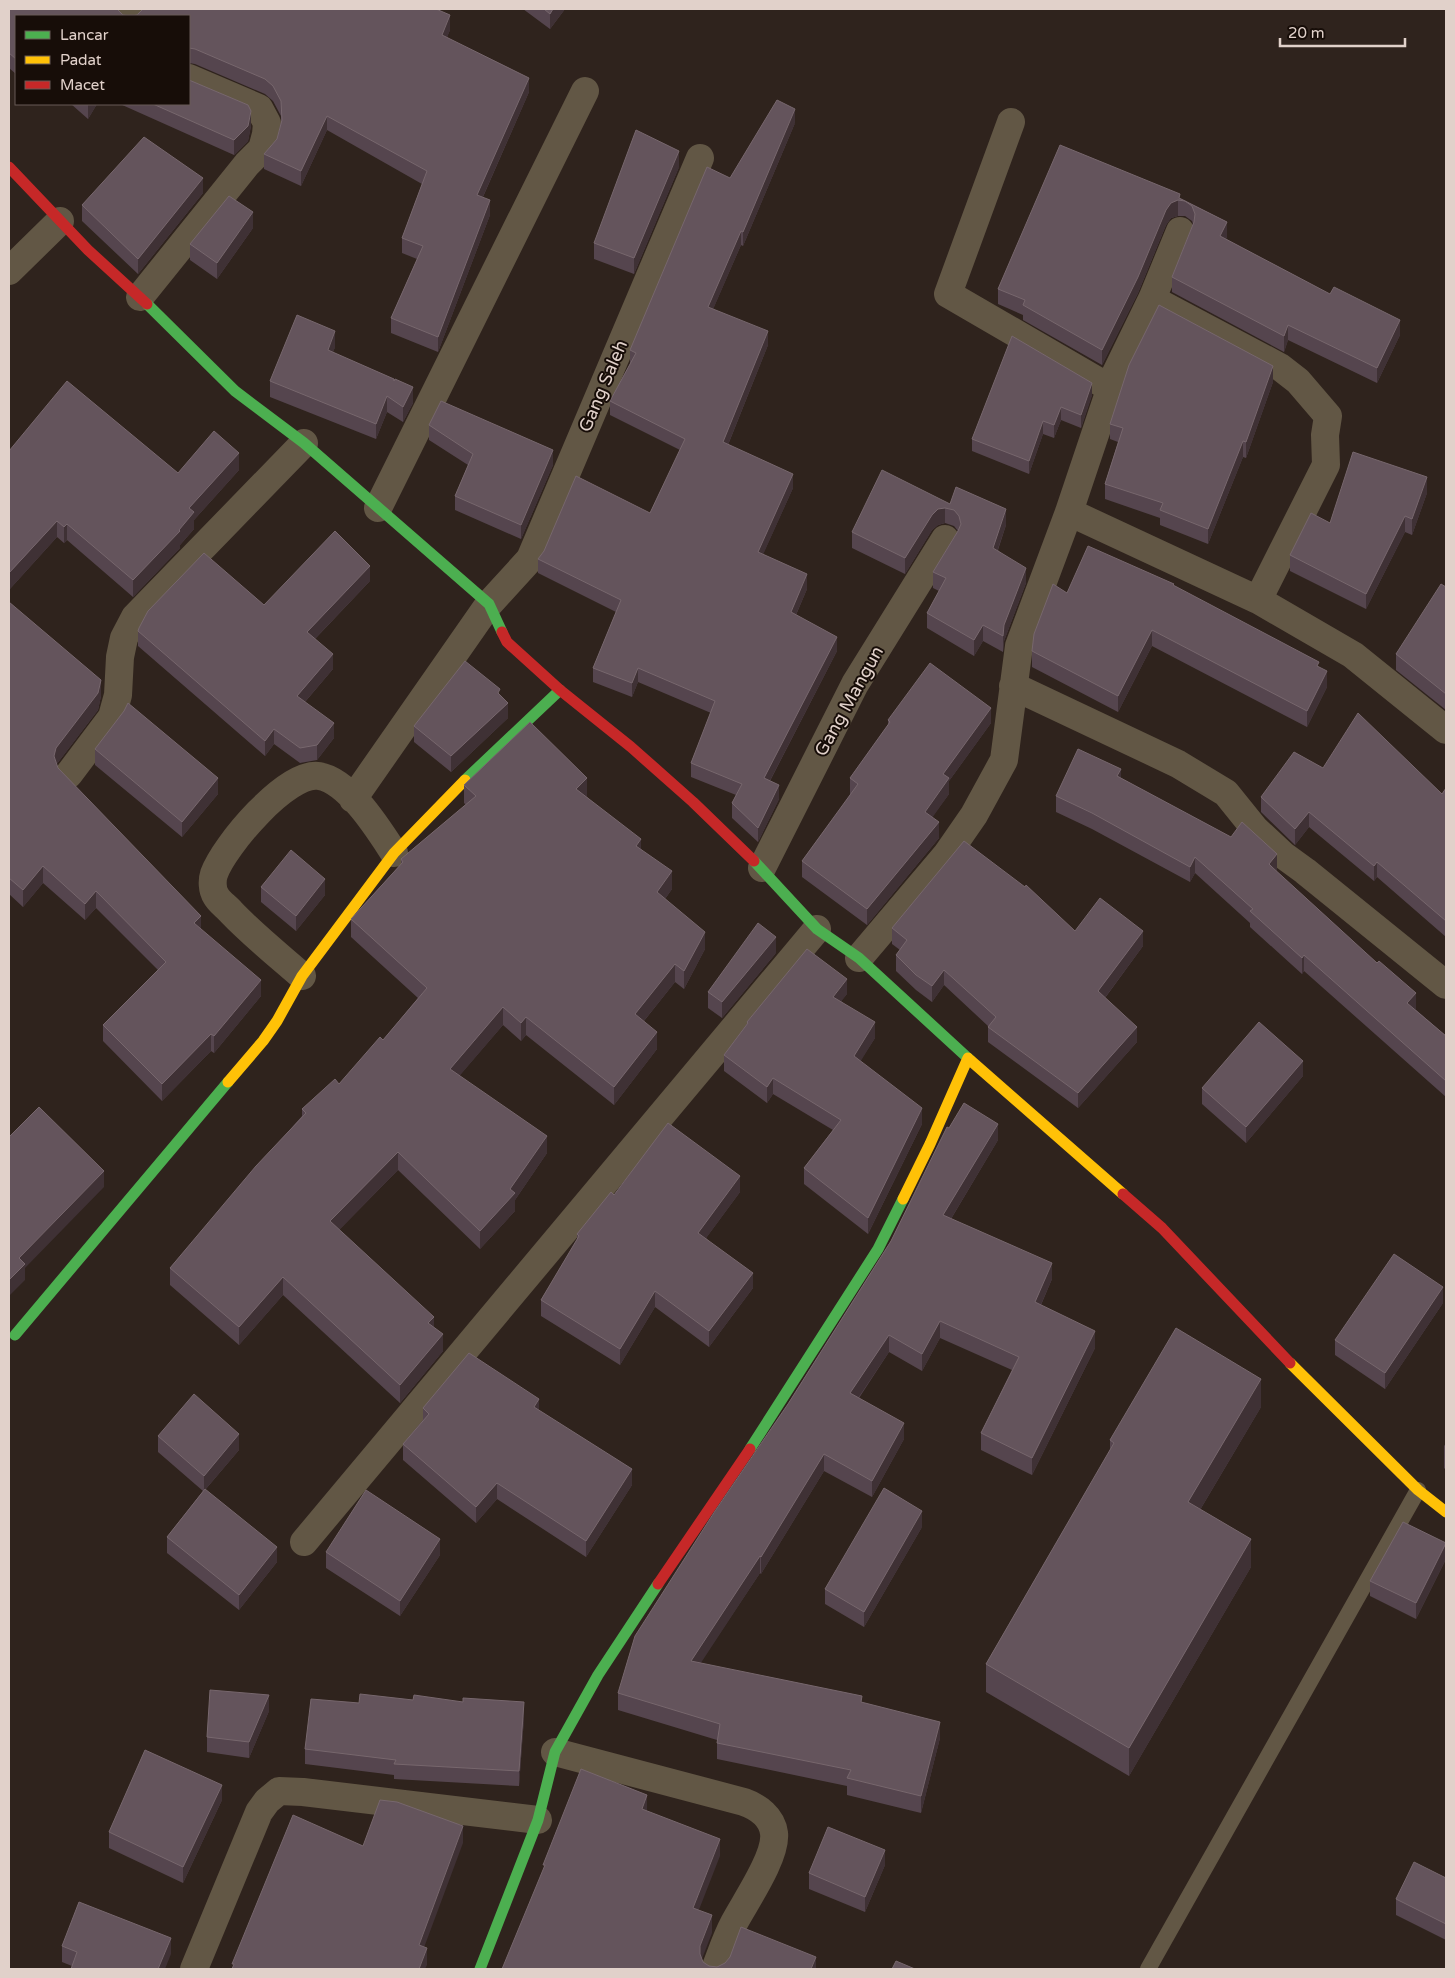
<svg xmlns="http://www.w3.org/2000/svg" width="1455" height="1978" font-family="'Varela Round',sans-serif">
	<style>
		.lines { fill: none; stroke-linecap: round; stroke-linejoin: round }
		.lane { stroke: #625745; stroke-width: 16 }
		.street { stroke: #625745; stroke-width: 28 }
		.fast { stroke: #4caf50; stroke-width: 11 }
		.slow { stroke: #ffc107; stroke-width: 11 }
		.jam { stroke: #c62828; stroke-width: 11 }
		.wall { fill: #55454e }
		.shaded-wall { fill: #3f3135 }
		.building { fill: #64545c; stroke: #77676d }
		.labels { text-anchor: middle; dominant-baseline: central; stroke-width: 4; stroke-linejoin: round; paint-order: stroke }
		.street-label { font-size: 18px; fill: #e1d1ca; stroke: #170d08 }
	</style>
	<rect width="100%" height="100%" fill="#2f231d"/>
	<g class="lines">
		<path class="lane" d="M1148,1969L1418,1490"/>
		<path class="street" d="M130,9V16
			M1011,122L948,294L1110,388
			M9,271L60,221
			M140,297L247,164L262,149L266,134L267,123L259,108L189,78
			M1152,299L1280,367L1298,381L1328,416L1325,435L1326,465L1258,600
			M378,508L585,91
			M1069,512L1258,600L1353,655L1446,730
			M1013,686L1178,764L1226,793L1255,829L1283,855L1305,871L1446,985
			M69,774L112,717L118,695L120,657L124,638L135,617L304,443
			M353,799L489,604L530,559L700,158
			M762,868L855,684L945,539
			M859,958L947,854L974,815L1004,760L1019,646L1069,512L1115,375L1152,299L1180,231
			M302,976C278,955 253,935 231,912C227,907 219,902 216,896C212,890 212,880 214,874C224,846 287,771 319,776C349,781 379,830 394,853
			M304,1542L817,929
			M555,1752L744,1802C758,1807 772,1817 774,1833C777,1856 745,1902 734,1923C726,1938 721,1954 715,1969
			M194,1969L259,1812L267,1801L279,1791L303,1792L538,1820"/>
		<path class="fast" d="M147,304L235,391L304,443L489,604L502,632
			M465,780L560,690
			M754,861L817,929L859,958L970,1060
			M15,1335L228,1082
			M750,1449L878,1249L903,1199
			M480,1969L538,1820L555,1752L598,1675L658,1584"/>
		<path class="slow" d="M970,1060L1123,1194
			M228,1082L263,1041L277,1021L302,976L394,853L465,780
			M903,1199L930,1144L968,1058
			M1290,1363L1418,1490L1446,1512"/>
		<path class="jam" d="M9,167L88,250L147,304
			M502,632L507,642L560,690L631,747L693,802L754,861
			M1123,1194L1162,1228L1290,1363
			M658,1584L750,1449"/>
	</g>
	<path class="wall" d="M9,9L16,16V74L9,68Z
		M523,9H565L550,29Z
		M189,16L450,30L447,37L529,92L483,197L490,215L438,352L391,333V318L417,259L402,253V238L422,184L327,130L301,186L264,169V154L277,139L281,122V116L273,101L265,94L195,64L189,63Z
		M71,104H97L88,119Z
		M120,104H189L251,126L248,141L234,155Z
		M795,123L743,246L741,245L713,309L768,345L728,445L793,488L763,554L807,589L796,615L837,651L770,781L779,799L758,842L732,818V803L736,795L691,777V763L711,713L638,682L632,697L593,682V668L616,612L538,573V559L650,513L680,450L610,415V401L630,364V350Z
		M679,167L634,274L594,259V243Z
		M203,193L138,274L82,221V205Z
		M1180,198L1227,222V237L1226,239L1400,335L1377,383L1288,340L1284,352L1172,292V277L1193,224L1192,221L1185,216H1178L1171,218L1166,225L1138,293L1102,365L1023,320V315L998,304V289Z
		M253,228L217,279L190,260V244Z
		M335,347L333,352L413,403L403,422L387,412L376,439L270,397V381Z
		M1273,382L1246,458L1243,457L1208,544L1160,525V518L1105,499V484L1118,442L1110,439V424Z
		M1092,395L1081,428L1061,420L1054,438L1043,434L1029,474L972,451V439Z
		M429,425L553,465L521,539L455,510V496L468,465L429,440Z
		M9,451L178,473L239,470L194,520V529L180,545V548L133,597L67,540L64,543L57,537L9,590Z
		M1427,493L1412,535L1405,532L1366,609L1290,571V555L1330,523Z
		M950,504L1006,525L998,550L1026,583L1004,641L1003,652L983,641L974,656L927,628V613L939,591L933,588V572L958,531L954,526L945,523L938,525L932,530L905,574L852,548V532Z
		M370,581L315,639L333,669L305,702L334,738L317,760L300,763L274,744L265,756L138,646V631L264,605Z
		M1174,586L1319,667L1327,687L1307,727L1152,646L1118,712L1032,667V651L1067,593Z
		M1446,587V710L1396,670V654Z
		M9,602L101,696L98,710L56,765L58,768L261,996L214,1053L211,1051L162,1101L103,1041V1025L158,970L96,908L85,920L43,883L23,907L9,894Z
		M500,695L508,718L451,772L414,742V726Z
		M888,720L991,723L949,781V794L932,817L939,838L867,925L802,877V861L851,794H850V778L888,725Z
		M95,749L218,794L182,837L95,765Z
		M1323,768L1442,794L1446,788V937L1377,877L1374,881L1309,827L1295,845L1261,812V797Z
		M1121,778L1277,870L1276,871L1416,1009H1415L1446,1036V1097L1304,971L1302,974L1250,927V923L1195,873L1190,882L1092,829L1056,812V796Z
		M464,785L587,796H586L641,849L672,889L665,899L705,949L684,989L675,982L644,1021L657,1049L614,1105L526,1035L521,1041L503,1025L459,1076L547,1153L515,1200V1211L480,1249L398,1170L339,1230L434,1327L443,1351L400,1403L283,1295L239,1345L170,1285V1268L302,1116V1109L339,1084L383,1040L418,998L351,937V919L401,864V859L466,805L464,803Z
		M261,887L325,895L296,931L261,902Z
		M892,928L1075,931L1143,946L1105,998L1137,1042L1078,1108L988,1042V1026L944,985L932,1002L916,990L896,971V955L900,950L892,944Z
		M776,953L722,1018L708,1008V992Z
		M847,994L841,1001L875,1038L860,1061L922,1124L868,1234L804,1184V1168L833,1130L773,1094L767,1103L724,1071V1055L747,1024V1022Z
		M1303,1076L1246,1143L1202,1104V1088Z
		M949,1128L998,1140L951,1219L1052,1279L1041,1305L1095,1348L1032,1475L981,1450V1433L1012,1370L940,1338L922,1371L889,1352L859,1398L904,1439L872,1497L824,1471L761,1574L760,1573L700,1663L862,1703L940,1738L921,1813L847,1795V1786L717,1759V1740L618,1710V1693L788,1404L891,1241Z
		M740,1192L706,1238L753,1288L709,1347L655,1307L620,1365L541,1316V1300L577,1240V1234L614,1195Z
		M1443,1303L1385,1389L1335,1355V1340Z
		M1261,1407L1200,1510L1251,1567L1129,1776L986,1692V1664L1110,1451V1440Z
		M423,1408L539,1410L632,1485L586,1557L497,1499L476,1523L403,1460V1444L423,1420Z
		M158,1436L239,1450L205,1490L277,1562L239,1610L167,1553V1537L203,1491L158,1452Z
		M1446,1443V1470L1444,1468V1446Z
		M922,1527L864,1627L825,1604V1589Z
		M326,1552L440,1555L400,1616L326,1568Z
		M1446,1559L1416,1619L1370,1596V1581Z
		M269,1711L249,1758L207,1752V1737Z
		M524,1718L519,1786L394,1779V1775L305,1764V1749Z
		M222,1800L183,1883L109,1848V1832Z
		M885,1865L865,1912L809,1889V1873Z
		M1446,1878V1940L1396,1915V1899Z
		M62,1946L171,1954L72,1966L62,1962Z"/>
	<path class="shaded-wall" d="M553,9H565L550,29V14Z
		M450,15V30L442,50V35Z
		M529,78V92L477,210V195Z
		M88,104H97L88,119Z
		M795,109V123L743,246V232Z
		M251,111V126L248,141L234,155V140Z
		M327,116V130L301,186V171Z
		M679,151V167L634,274V258Z
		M203,178V193L138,274V259Z
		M490,200V215L438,352V337Z
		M1178,200V216L1171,218L1166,225L1138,293L1102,365V350L1166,210L1171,203Z
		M253,212V228L217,279V263Z
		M1227,222V237L1220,251V236Z
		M741,231V245L708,321V307Z
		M1400,320V335L1377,383V368Z
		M1288,325V340L1284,352V336Z
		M335,331V347L328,365V350Z
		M768,331V345L723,457V442Z
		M1273,366V382L1246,458V442Z
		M1092,383V395L1081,428V415Z
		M413,387V403L403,422V407Z
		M387,396V412L376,439V424Z
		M1061,407V420L1054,438V425Z
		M1043,421V434L1029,474V461Z
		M1243,441V457L1208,544V529Z
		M553,450V465L521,539V525Z
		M239,453V470L194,520V529L180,545V548L133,597V580L179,530L189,508Z
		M793,474V488L758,566V552Z
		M1427,477V493L1412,535V519Z
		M945,508V523L938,525L932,530L905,574V558L932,515L938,509Z
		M1006,509V525L993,563V548Z
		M1405,516V532L1366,609V594Z
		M57,521V537L9,590V573Z
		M67,524V540L64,543V527Z
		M370,566V581L307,647V632Z
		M1026,568V583L1004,641L1003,652V636L1004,625Z
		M807,574V589L791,626V612Z
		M983,625V641L974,656V640Z
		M1152,630V646L1118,712V696Z
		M837,637V651L764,792V778Z
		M333,654V669L297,711V696Z
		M638,668V682L632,697V683Z
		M1327,671V687L1307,727V711Z
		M101,680V696L98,710L56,765L54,756L56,748Z
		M508,703V718L451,772V756Z
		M991,708V723L949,781V794L925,828V812L943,774Z
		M334,723V738L317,760V745Z
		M274,729V744L265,756V741Z
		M1121,769V785L1117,776Z
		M218,778V794L182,837V822Z
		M587,778V796L576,806V789Z
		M779,785V799L758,842V828Z
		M1309,812V827L1295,845V829Z
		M939,822V838L867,925V909Z
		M641,839V857L636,846Z
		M1277,854V870L1269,880V864Z
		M1195,857V873L1190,882V867Z
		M1377,862V877L1374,881V866Z
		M43,866V883L23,907V890Z
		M672,871V889L657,910V892Z
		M325,879V895L296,931V916Z
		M96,891V908L85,920V904Z
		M201,916V932L194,923Z
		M1143,931V946L1098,1007V991Z
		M705,932V949L684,989V971Z
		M776,937V953L722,1018V1002Z
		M1304,955V971L1302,974V958Z
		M675,964V982L635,1032V1014Z
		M944,970V985L932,1002V986Z
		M847,979V994L833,1012V997Z
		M261,980V996L214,1053V1036Z
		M1416,993V1009L1407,1018V1003Z
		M503,1007V1025L450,1087V1069Z
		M526,1017V1035L521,1041V1023Z
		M875,1022V1038L854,1072V1056Z
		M1137,1027V1042L1078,1108V1093Z
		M657,1032V1049L614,1105V1087Z
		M211,1034V1051L162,1101V1084Z
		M1303,1061V1076L1246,1143V1127Z
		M773,1078V1094L767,1103V1087Z
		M922,1108V1124L868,1234V1218Z
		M998,1124V1140L943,1232V1215Z
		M547,1136V1153L515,1200V1211L480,1249V1231L510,1189Z
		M398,1152V1170L330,1239V1221Z
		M104,1171V1187L25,1268V1280L9,1296V1280L19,1258Z
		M740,1176V1192L698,1249V1233Z
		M1052,1263V1279L1035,1318V1302Z
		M753,1273V1288L709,1347V1331Z
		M283,1277V1295L239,1345V1327Z
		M1443,1287V1303L1385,1389V1373Z
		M655,1291V1307L620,1365V1349Z
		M434,1317V1335L428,1323Z
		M940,1321V1338L922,1371V1354Z
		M1095,1331V1348L1032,1475V1458Z
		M443,1334V1351L400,1403V1385Z
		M889,1335V1352L850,1410V1393Z
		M1261,1379V1407L1188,1530V1502Z
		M539,1399V1415L534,1407Z
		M904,1423V1439L872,1497V1481Z
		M239,1434V1450L204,1491V1476Z
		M824,1454V1471L761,1574V1557Z
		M632,1469V1485L586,1557V1541Z
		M497,1483V1499L476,1523V1507Z
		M922,1511V1527L864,1627V1612Z
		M440,1539V1555L400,1616V1601Z
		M1251,1539V1567L1129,1776V1748Z
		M1446,1543V1559L1416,1619V1603Z
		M277,1547V1562L239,1610V1595Z
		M760,1556V1573L691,1678V1661Z
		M269,1695V1711L249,1758V1742Z
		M524,1702V1718L519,1786V1771Z
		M940,1722V1738L921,1813V1796Z
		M222,1785V1800L183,1883V1867Z
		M647,1795V1812L642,1809Z
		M463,1826V1843L419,1961V1945Z
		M720,1839V1856L693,1925V1908Z
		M885,1850V1865L865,1912V1897Z
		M712,1915V1933L700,1964V1946Z
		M171,1938V1954L165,1969H158Z
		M427,1948V1965L425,1969H419Z
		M816,1957V1969H811Z"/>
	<path class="building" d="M9,9H117L123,15L129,16H16V59L9,53Z
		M143,9H436L450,15L442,35L529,78L477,195L490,200L438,337L391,318L423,246L402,238L427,171L327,116L301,171L264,154L277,139L282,120L281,101L273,86L265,79L195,49L189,48V16H132L137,15Z
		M544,9H553L550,14Z
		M189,80L248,105L251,111L248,126L234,140L153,104H189Z
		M777,100L795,109L743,232L741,231L708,307L768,331L723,442L793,474L758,552L807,574L791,612L837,637L764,778L779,785L758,828L732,803L742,784L691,763L715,701L638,668L632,683L593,668L621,600L538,559L544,551L576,476L650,513L685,439L610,401L636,353L630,350L707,167L730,178Z
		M636,130L679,151L634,258L594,243Z
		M144,137L203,178L138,259L82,205Z
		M1060,145L1180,194L1179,198L1227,222L1220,236L1330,294L1334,287L1400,320L1377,368L1288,325L1284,336L1172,277L1194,222L1195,214L1192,206L1185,201L1178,200L1171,203L1166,210L1138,277L1102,350L1023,305L1025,300L998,289Z
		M229,196L253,212L217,263L190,244Z
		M1159,305L1273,366L1246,442L1243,441L1208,529L1160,510L1163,503L1105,484L1123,428L1110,424L1129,365Z
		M297,315L335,331L328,350L394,379V381L395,379L413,387L403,407L387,396L376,424L270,381Z
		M1012,336L1092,383L1081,415L1061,407L1054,425L1043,421L1029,461L972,439Z
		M67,381L178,473L214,431L239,453L189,508L194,512L179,530L180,531L133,580L67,524L64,527L57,521L9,573V451Z
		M441,401L553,450L521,525L455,496L473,454L429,425Z
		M1353,452L1427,477L1412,519L1405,516L1366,594L1290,555L1311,513L1330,523Z
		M882,470L950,504L956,487L1006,509L993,548L1026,568L1004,625L1003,636L983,625L974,640L927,613L946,578L933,572L958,531L961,524L959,516L954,510L945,508L938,509L932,515L905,558L852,532Z
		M335,531L370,566L307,632L333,654L297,696L334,723L317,745L300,748L274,729L265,741L138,631L139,628L148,611L204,553L264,605Z
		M1088,546L1174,584L1173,585L1319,662L1317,666L1327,671L1307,711L1152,630L1118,696L1032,651L1034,634L1053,584L1067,593Z
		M1441,584L1446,587V694L1396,654Z
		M9,602L101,680L98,693L56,748L54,756L58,768L201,916L194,923L261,980L214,1036L211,1034L162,1084L103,1025L166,962L96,891L85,904L43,866L23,890L9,878Z
		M465,661L500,689L498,693L508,703L451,756L414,726Z
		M930,663L991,708L943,774L949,778L925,812L939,822L867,909L802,861L858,784L850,778L890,722L888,720Z
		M128,703L218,778L182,822L95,749L124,711Z
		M1358,713L1442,794L1446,788V921L1377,862L1374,866L1309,812L1295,829L1261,797L1294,752L1323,768Z
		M530,722L587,778L576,789L641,839L636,846L672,871L657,892L705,932L684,971L675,964L635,1014L657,1032L614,1087L526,1017L521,1023L503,1007L450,1069L547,1136L510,1189L515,1193L480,1231L398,1152L330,1221L434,1317L428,1323L443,1334L400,1385L283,1277L239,1327L170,1268L256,1166L306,1113L302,1109L335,1079L339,1084L380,1037L383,1040L427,988L351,919L403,862L401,859L476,796L464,785Z
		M1078,749L1121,769L1117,776L1231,837L1242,822L1277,854L1269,864L1272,867L1377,963L1379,961L1416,993L1407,1003L1446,1036V1081L1304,955L1302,958L1250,911L1253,909L1195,857L1190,867L1092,813L1056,796Z
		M964,841L1025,887L1026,885L1075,931L1100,898L1143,931L1098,991L1137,1027L1078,1093L988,1027L996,1017L944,970L932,986L916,975L896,955L907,940L892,928Z
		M291,850L325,879L296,916L261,887Z
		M758,923L776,937L722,1002L708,992Z
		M807,949L847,979L833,997L875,1022L854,1056L922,1108L868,1218L804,1168L841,1120L773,1078L767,1087L724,1055L748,1023L747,1022Z
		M1259,1022L1303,1061L1246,1127L1202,1088Z
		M964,1103L998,1124L943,1215L1052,1263L1035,1302L1095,1331L1032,1458L981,1433L1019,1357L940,1321L922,1354L889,1335L850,1393L904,1423L872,1481L824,1454L761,1557L760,1556L691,1661L862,1696L861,1702L940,1722L921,1796L847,1778L851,1770L717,1743L720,1724L618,1693L635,1636L715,1511L788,1404L891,1241L947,1127L949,1128Z
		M39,1107L104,1171L19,1258L25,1264L9,1280V1137Z
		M668,1123L740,1176L698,1233L753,1273L709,1331L655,1291L620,1349L541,1300L579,1236L577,1234L611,1192L614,1195Z
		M1394,1254L1443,1287L1385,1373L1335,1340Z
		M1176,1328L1261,1379L1188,1502L1251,1539L1129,1748L986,1664L1114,1443L1110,1440Z
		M469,1353L539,1399L534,1407L632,1469L586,1541L497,1483L476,1507L403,1444L429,1414L423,1408Z
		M194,1394L239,1434L204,1476L158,1436Z
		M884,1488L922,1511L864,1612L825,1589Z
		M205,1489L277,1547L239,1595L167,1537Z
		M366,1490L440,1539L400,1601L326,1552Z
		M1403,1522L1446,1543L1416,1603L1370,1581Z
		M210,1690L269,1695L249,1742L207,1737Z
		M360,1694L413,1700L414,1695L463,1702V1698L524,1702L519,1771L394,1764L396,1760L305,1749L311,1699L359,1703Z
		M145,1750L222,1785L183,1867L109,1832Z
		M581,1769L647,1795L642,1809L720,1839L693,1908L712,1915L700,1946V1954L703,1962L709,1966L717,1967L725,1963L730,1957L741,1927L816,1957L811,1969H502L545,1865H543Z
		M380,1800L397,1802L463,1826L419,1945L427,1948L419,1969H232L234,1964H232L293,1815L363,1846Z
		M828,1827L885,1850L865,1897L809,1873Z
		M1414,1862L1446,1878V1924L1396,1899Z
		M79,1902L171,1938L158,1969H71L77,1952L62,1946Z
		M896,1961L915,1969H892Z"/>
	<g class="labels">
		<g class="street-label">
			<text transform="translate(603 386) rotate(-67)">Gang Saleh</text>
			<text transform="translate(849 701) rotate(-61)">Gang Mangun</text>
		</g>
	</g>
	<rect width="1455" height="1978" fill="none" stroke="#e1d1ca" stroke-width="20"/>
	<rect x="15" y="15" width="175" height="90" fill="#170d08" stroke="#685b56"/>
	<rect x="25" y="31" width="25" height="8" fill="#4caf50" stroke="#685b56"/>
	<text x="60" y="40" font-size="15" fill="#e1d1ca">Lancar</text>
	<rect x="25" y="56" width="25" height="8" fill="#ffc107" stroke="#685b56"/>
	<text x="60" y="65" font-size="15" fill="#e1d1ca">Padat</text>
	<rect x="25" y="81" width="25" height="8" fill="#c62828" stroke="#685b56"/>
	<text x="60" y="90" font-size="15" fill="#e1d1ca">Macet</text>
	<path d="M1280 38v8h125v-8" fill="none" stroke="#e1d1ca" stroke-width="2.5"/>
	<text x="1288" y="38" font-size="15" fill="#e1d1ca" stroke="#170d08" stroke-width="4" paint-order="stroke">20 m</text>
</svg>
